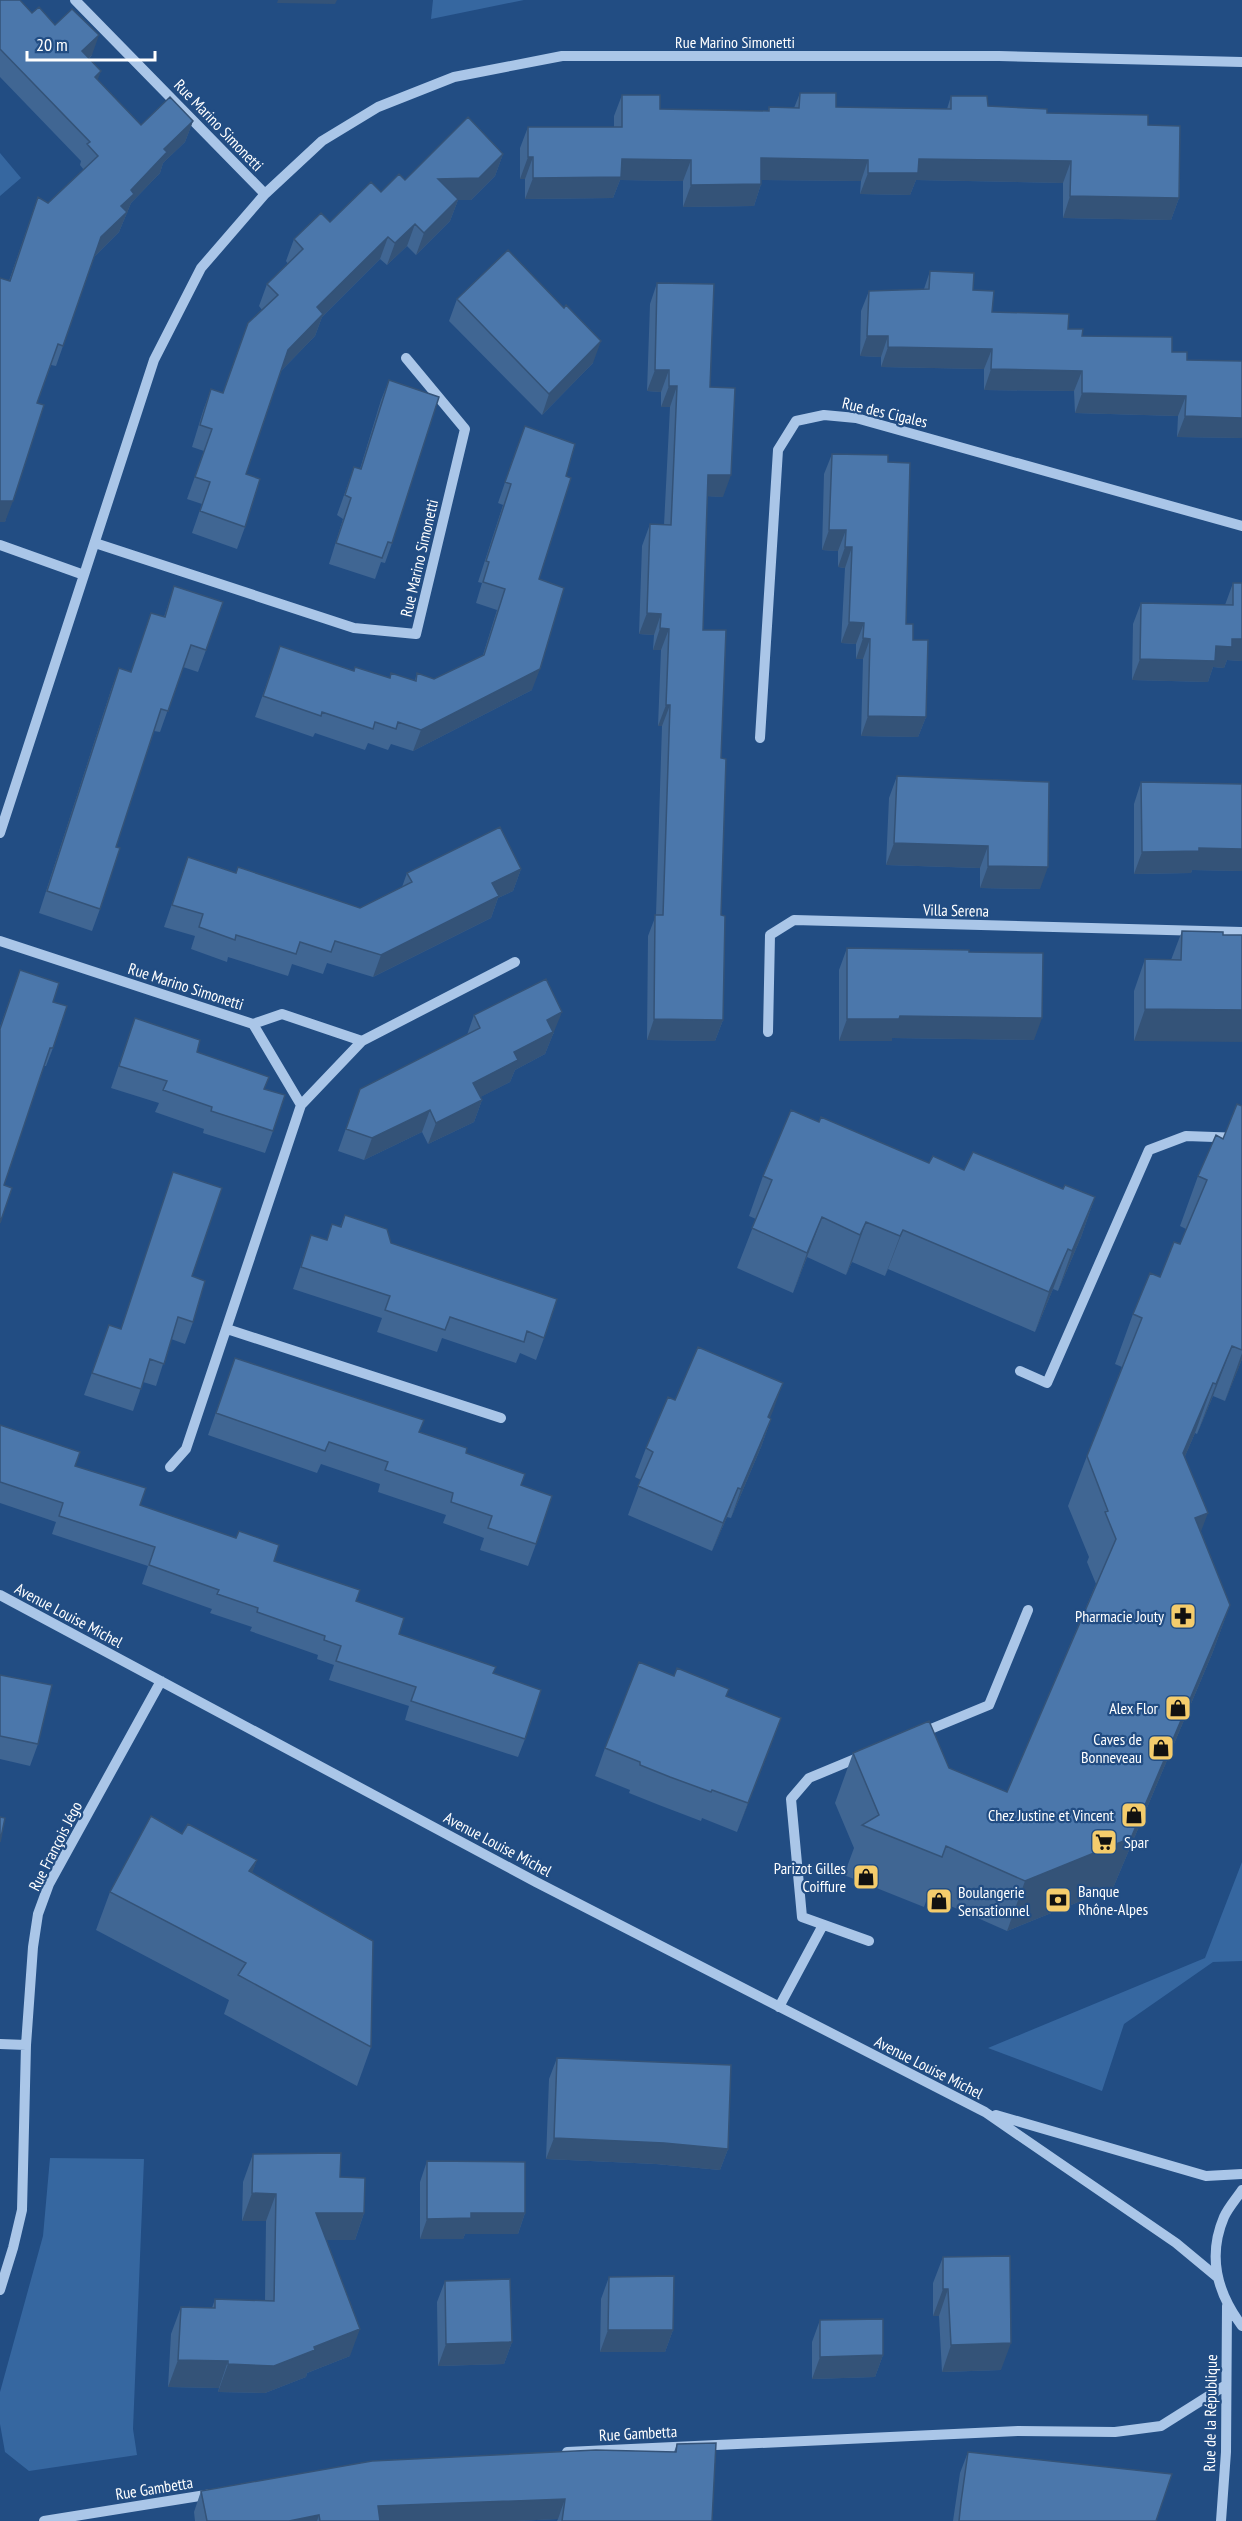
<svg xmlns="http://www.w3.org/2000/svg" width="1242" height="2521" font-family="'PT Sans Narrow',sans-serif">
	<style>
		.green { fill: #3667a0 }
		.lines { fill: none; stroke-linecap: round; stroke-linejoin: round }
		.minor { stroke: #aac6e8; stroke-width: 10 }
		.wall { fill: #406693 }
		.shaded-wall { fill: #345378 }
		.building { fill: #4b77ab; stroke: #345378; stroke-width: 1.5 }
		.labels { text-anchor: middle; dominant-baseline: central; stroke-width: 4.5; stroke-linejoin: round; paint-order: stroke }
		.street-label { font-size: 16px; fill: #fff; stroke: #224d83 }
		.poi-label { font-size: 16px; fill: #fff; stroke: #224d83; text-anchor: end }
	</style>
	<rect width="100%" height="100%" fill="#224d83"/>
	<path class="green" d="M433,0H524L431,19Z
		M0,153L21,178L0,196Z
		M1242,1862V1961L1213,1962L1124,2024L1102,2091L988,2048L1205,1958Z
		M50,2158L144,2159L133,2429L137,2455L29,2471L5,2452L0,2424V2392L43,2236Z"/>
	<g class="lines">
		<path class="minor" d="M75,0L265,194
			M95,543L354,628L416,634L465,429L406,358
			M0,545L84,575
			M760,738L778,450L796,421L824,415L856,418L1242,526
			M0,833L154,360L201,268L265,194L322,141L378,107L454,77L562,56H999L1242,62
			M0,941L253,1024L282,1014L362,1041
			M253,1024L301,1105
			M768,1032L770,935L794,920L1242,932
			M227,1329L501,1418
			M1020,1371L1047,1383L1149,1150L1186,1136L1242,1138
			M170,1467L186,1449L301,1105L362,1041L515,962
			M0,1595L536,1882L985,2112L1176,2243L1217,2277
			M921,1733L989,1705L1028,1610
			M862,1756L809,1778L791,1799L802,1917L869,1941
			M779,2007L823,1925
			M0,2044L26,2045
			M996,2115L1206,2176L1242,2174
			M1242,2190C1236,2199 1228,2208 1224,2217C1207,2257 1217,2293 1242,2326
			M0,2290L13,2248L22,2210L26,2045L33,1947L38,1914L49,1884L161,1681
			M567,2452L1018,2431L1115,2432L1161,2426L1226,2385
			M44,2521L212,2494
			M1221,2521L1226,2452L1227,2306"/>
	</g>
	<path class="wall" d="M0,0L32,13L55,25L92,55L89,59L98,80L141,125L193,121L185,142L163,163L160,173L131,203L119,232L94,257L56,366L51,365L37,403L5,522H0L9,281L38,197L48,203L84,170L80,165L81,161L0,77Z
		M800,93L836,107L947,109L951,96L988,106L1148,125L1179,198L1171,220L1063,218V183L916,180L910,195L860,194L861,181L761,180V184L754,206L683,207V181L620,180L613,198L525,199V179H520V148L528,127H614V116L622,95L660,109L768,111L769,107L794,108Z
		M503,154L495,176L471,200H458L450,221L416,255L407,246L387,265L380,259L322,317L315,336L281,371L246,474L245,527L237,549L192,533L202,504L187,499L204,451L192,447L203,411L211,389L223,393L262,310L259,306L267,284L288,264L286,261L294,239L330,222L381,192L405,180Z
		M930,271L973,290L992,312L1068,329L1082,336L1172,352L1187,360L1242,361V438L1177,437L1178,416L1075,413L1074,391L984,390V369L881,367V357L860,356L861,311L869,291L924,289Z
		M657,283L710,387L723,497L707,496L703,630L721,758V915L723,1020L715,1041L647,1040L648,936L656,915L662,726H658L661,650H653L654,635L639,634L642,546L650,524L664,525L670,407H661V392L647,391L650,304Z
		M457,299L564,308L593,363L542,415L449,321Z
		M389,380L392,543L385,563L381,562L375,579L329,564L343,519L337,515L354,467L360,469L381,400Z
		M517,447L566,476L539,579L532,690L413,751L391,744L388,750L368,743L365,750L315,733L313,737L255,717L280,646L354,671L390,678L415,680L417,673L434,679L483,655L497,610L476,603L482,583L478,582L503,505L498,503Z
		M832,454L888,462L906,624L913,640L926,717L918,737L861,736L863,659H856V644L841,643L845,568L838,567V551L822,550L824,474Z
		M1233,583H1242V661L1227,660L1224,668L1213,667L1208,682L1132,680L1133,624L1141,603L1225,605Z
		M174,586L206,650L198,672L183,667L160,732L154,731L116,847L100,909L92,931L39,913L111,690L119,668L131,672L151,613L164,617Z
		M897,776L1049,782L1040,889L980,888V868L886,865L889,798Z
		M1141,782L1242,784V871L1192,870L1191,873L1134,874V804Z
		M188,857L236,873L360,908L402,887L407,873L521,869L513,891L498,898L491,918L373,977L327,963L323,974L292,964L288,976L228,957L227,962L191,949L195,936L164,927Z
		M1182,931L1223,932L1134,1041V991L1145,959L1171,960Z
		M847,948L969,952L1034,1040L892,1038V1041H839V970Z
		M20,970L53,1002V1048L46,1066H44L4,1185L0,1223V1027Z
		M474,1015L554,1033L553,1034L545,1054L515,1070L510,1082L480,1097L482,1100L474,1122L428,1144L422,1132L364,1160L338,1151L360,1089L467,1035Z
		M135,1018L264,1089L273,1131L265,1153L203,1133L204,1129L155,1112L159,1103L111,1088Z
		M1242,1106V1359L1225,1401L1213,1396L1197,1434L1195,1433L1185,1456L1201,1532L1230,1605L1212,1654L1113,1888L1007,1931L928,1896L924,1907L844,1875L854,1848L835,1803L853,1753L949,1768L1007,1792L1096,1584L1087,1562L1089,1557L1068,1506L1087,1456L1122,1367L1115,1364L1133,1314L1160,1277L1180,1244L1186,1229L1180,1226L1198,1176L1223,1139Z
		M819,1122L929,1163L1063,1189L1095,1197L1081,1237L1058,1291L1053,1289L1035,1332L888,1269L885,1276L852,1262L846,1275L807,1257L793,1293L737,1268L756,1219L749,1216L763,1176Z
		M173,1172L192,1276L193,1322L185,1344L171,1339L156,1386L143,1382L133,1411L84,1395L109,1325L121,1329Z
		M345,1215L544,1338L536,1360L520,1353L516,1363L442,1338L437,1352L377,1332L382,1318L293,1289L311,1235L327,1240L340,1227Z
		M235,1358L424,1420L419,1432L466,1453L521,1485L536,1544L528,1566L480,1550L484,1538L443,1523L446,1515L378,1492L380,1484L321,1464L317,1473L208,1435Z
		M675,1400L771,1419L761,1447L731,1518L727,1517L712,1551L628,1515L641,1480L635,1477L646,1448Z
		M0,1425L75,1466L140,1505L274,1561L356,1601L399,1634L494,1674L525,1739L518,1757L405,1720L409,1706L329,1680L334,1665L317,1659L318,1655L250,1631L252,1627L210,1613L212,1609L142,1584L148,1566L52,1534L56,1522L0,1503Z
		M0,1675L38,1744L30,1766L0,1759Z
		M726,1696L781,1718L737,1832L702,1818L701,1821L659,1805L629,1793L630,1790L595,1776L605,1748Z
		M182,1834L257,1860L252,1872L371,2047L357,2086L224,2014L229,2000L96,1930L110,1892Z
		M557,2058L728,2149L720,2170L656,2164L546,2159L549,2079Z
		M253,2154L340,2177L364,2213L355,2240H326L350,2356L307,2373L306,2377L265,2393L218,2392L219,2388L168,2387L171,2334L181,2307L212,2308L215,2299L265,2301L266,2221H242L243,2182Z
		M427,2161L525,2213L518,2234H465L463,2239H420V2182Z
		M943,2257L1001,2370L942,2372L939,2316H933V2283Z
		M609,2277L673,2330L665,2352H600L601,2299Z
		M445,2281L512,2342L504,2364L438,2366L437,2302Z
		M820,2320L883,2355L875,2377L812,2379V2342Z
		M677,2444L712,2521H557L558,2519L515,2521H195L194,2512L201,2491L674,2452Z
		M968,2452L1156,2521H953L960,2473Z"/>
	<path class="shaded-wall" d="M278,0H337L335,4L277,3Z
		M99,35L92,55L74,72L82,51Z
		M101,71L93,92L95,77Z
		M193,121L185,142L163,163L160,173L131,203L119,232L93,258L101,237L131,190L164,149Z
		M503,154L495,176L471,200H458L450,221L416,255L424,233L438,179Z
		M528,157H533L525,179H520Z
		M761,158L868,160L861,181L753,180Z
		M622,159L691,160L683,181L620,180L613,198L525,199L533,178Z
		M919,159L1071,161L1063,183L916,180L910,195L860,194L868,173Z
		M761,184L754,206L683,207L691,185Z
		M1070,196L1179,198L1171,220L1063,218Z
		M415,224L407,246L387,265L395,243Z
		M388,237L380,259L322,317L315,336L280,372L288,350L317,307Z
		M867,336H888L881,357L860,356Z
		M601,341L593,363L542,415L549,394Z
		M888,347L992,349L984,369L881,367Z
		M991,369L1082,371L1074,391L984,390Z
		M655,370H669L661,392L647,391Z
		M669,386H677L670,407H661Z
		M1082,393L1186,396L1178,416L1075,413Z
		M1185,416L1242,418V438L1177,437Z
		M708,475H731L723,497L700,496Z
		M0,501H13L5,522H0Z
		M829,530H846L838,551L822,550Z
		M845,547H852L845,568L838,567Z
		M647,613L661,614L654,635L639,634Z
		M849,622L864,623L856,644L841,643Z
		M660,628L669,629L661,650H653Z
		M863,638L870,639L863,659H856Z
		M1232,639H1242V661L1227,660L1224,668L1213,667L1208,682L1132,680L1140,659L1216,646Z
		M540,669L532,690L413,751L421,730Z
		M666,705H670L662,726H658Z
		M868,716L926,717L918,737L861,736Z
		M894,843L988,846L980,868L886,865Z
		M1199,848L1242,849V871L1192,870L1191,873L1134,874L1142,852Z
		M988,866L1048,867L1040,889L980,888Z
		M521,869L513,891L498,898L491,918L373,977L381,955L492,883Z
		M1145,1009L1242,1010V1042L1134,1041Z
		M562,1012L545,1054L515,1070L510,1082L465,1105L473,1083L514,1052L547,1020Z
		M900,1016L1042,1018L1034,1040L892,1038V1041H839L847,1019Z
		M654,1019L723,1020L715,1041L647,1040Z
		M482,1100L474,1122L428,1144L436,1123Z
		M430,1110L422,1132L364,1160L372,1138Z
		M1095,1197L1081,1237L1058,1291L1072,1251Z
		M822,1217L807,1257L793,1293L807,1253Z
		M866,1222L852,1262L846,1275L860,1235Z
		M903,1230L888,1269L885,1276L900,1236Z
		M1068,1249L1053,1289L1035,1332L1049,1292Z
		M1232,1346L1213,1396L1197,1434L1216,1384Z
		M1242,1353V1359L1237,1372L1225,1401Z
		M783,1383L773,1411L758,1446L768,1417Z
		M1213,1383L1195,1433L1165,1503L1183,1453Z
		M771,1419L761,1447L731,1518L741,1489Z
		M738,1488L727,1517L712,1551L723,1523Z
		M1208,1513L1189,1563L1195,1518Z
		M1230,1605L1212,1654L1113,1888L1007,1931L1025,1881Z
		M781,1718L771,1746L737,1832L748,1803Z
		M257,1860L243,1898L249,1871Z
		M554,2138L664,2143L728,2149L720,2170L656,2164L546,2159Z
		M252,2193L276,2194L266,2221H242Z
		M316,2213H364L355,2240H306Z
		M471,2213H525L518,2234H465L463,2239H420L427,2219Z
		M943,2289H948L939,2316H933Z
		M360,2329L350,2356L307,2373L306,2377L265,2393L218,2392L228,2364L314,2347Z
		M608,2330H673L665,2352H600Z
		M512,2342L504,2364L438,2366L446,2344Z
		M1011,2343L1001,2370L942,2372L951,2345Z
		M883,2355L875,2377L812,2379L820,2357Z
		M178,2360L228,2361L219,2388L168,2387Z
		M565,2499L558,2519L515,2521H372L378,2506Z
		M319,2515L317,2521H289Z"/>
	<path class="building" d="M0,0H20L32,13L39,7L55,25L72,9L99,35L82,51L101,71L95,77L141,125L170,97L193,121L164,149L167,152L131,190L134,194L121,206L127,212L101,237L63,346L58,344L37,403L44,405L13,501H0V278L10,281L38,197L48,203L98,156L87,144L90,142L0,49Z
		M800,93H836V107L951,109V96H987L988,106L1047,109V113L1148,115V125L1180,126L1179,198L1070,196L1071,161L919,159L918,173H868V160L761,158V184L691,185V160L622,159L621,177L533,178V157H528V127H622V95H660V109L769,111V107L799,108Z
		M468,117L503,154L479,178L438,179L458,199L424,233L415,224L395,243L388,237L317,307L323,314L288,350L246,474L260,479L245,527L200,511L210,482L195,477L212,429L200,425L211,389L223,393L248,323L278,295L267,284L303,249L294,239L321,213L330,222L371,182L381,192L399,174L405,180Z
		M508,250L564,308L566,305L601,341L549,394L457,299Z
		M930,271L974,273L973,290L994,291L992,312L1069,314L1068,329H1083L1082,336L1172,337V352H1187V360L1242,361V418L1185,416L1186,396L1082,393V371L991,369L992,349L888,347V336H867L869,291L929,289Z
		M657,283L714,284L710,387L735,388L731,475H708L703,630H726L721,758L726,759L721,915L725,916L723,1020L654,1019L655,915H663L670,705H666L669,629L660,628L661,614L647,613L650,524L671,525L677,386H669V370H655Z
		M389,380L439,397L392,543L388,542L382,558L336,543L351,498L345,495L354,467L361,469Z
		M525,426L575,444L566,476L571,478L539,579L564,588L540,669L421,730L398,722L396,729L375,722L373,729L322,712L321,716L263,696L280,646L354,671L355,667L390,678L391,673L416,681L417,673L434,679L484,655L505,589L483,582L489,562L486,561L511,484L505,482Z
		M832,454L888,455V462L910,463L906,624H913V640H928L926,717L868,716L870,639L863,638L864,623L849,622L852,547H845L846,530H829Z
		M1233,583H1242V639H1232V647L1216,646L1215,661L1140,659L1141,603L1233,605Z
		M174,586L223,602L206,650L191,645L168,711L161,709L116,847L120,848L100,909L47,891L119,668L131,672L151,613L165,617Z
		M897,776L1049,782L1048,867L988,866V846L894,843Z
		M1141,782L1242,784V849L1199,848V851L1142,852Z
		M500,827L521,869L492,883L499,896L381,955L335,941L331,952L300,942L296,954L236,935L235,940L199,927L203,914L172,905L188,857L236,873L238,867L360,908L412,882L407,873Z
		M1182,931L1223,932V935H1242V1010L1145,1009V959L1181,960Z
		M847,948L969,950V952L1043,953L1042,1018L900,1016L899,1019H847Z
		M20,970L59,983L53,1002L67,1006L53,1048H50L4,1185L12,1188L0,1223V1029Z
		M546,979L562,1012L547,1020L553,1032L514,1052L518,1060L473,1083L482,1100L436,1123L430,1110L372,1138L346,1129L360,1089L480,1028L474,1015Z
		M135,1018L200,1040L197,1052L269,1077L264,1089L285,1095L273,1131L211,1111L212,1107L163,1090L167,1081L119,1066Z
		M1237,1104L1242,1106V1350L1232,1346L1216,1384L1213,1383L1183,1453L1208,1513L1195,1518L1230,1605L1131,1838L1025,1881L946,1846L942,1857L862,1825L879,1815L853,1753L929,1721L949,1768L1007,1792L1116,1539L1105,1512L1108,1511L1087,1456L1142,1318L1133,1314L1150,1273L1160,1277L1174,1242L1180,1244L1207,1180L1198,1176L1216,1135L1223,1139Z
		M791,1110L819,1122L821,1117L929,1163L933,1156L964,1170L973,1152L1063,1189L1065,1185L1095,1197L1072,1251L1068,1249L1049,1292L903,1230L900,1236L866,1222L860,1235L822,1217L807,1253L752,1228L772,1180L763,1176Z
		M173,1172L222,1188L192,1276L205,1281L193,1322L178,1317L164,1364L150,1359L141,1389L92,1373L109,1325L121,1329Z
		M345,1215L387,1229L391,1243L557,1299L544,1338L527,1331L524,1342L450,1317L445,1330L385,1310L390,1296L301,1267L311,1235L327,1240L332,1224L341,1227Z
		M698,1347L783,1383L768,1417L771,1419L741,1489L738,1488L723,1523L638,1486L653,1452L646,1448L668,1397L675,1400Z
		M235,1358L424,1420L419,1432L467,1448L466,1453L525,1474L521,1485L552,1496L536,1544L488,1528L492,1516L451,1502L453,1493L385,1470L388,1462L329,1442L325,1451L216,1413Z
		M0,1425L80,1452L75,1466L146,1488L140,1505L236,1538L239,1531L279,1545L274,1561L360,1590L356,1601L404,1618L399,1634L496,1667L493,1673L541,1690L525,1739L411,1701L416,1687L336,1661L341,1646L324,1640L325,1636L257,1612L258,1608L217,1594L219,1590L149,1565L155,1547L59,1516L63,1503L0,1482Z
		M639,1662L674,1676L677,1668L729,1689L726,1696L781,1718L748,1803L712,1790L711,1792L670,1777L640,1765V1762L605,1748Z
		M0,1675L52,1685L38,1744L0,1736Z
		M151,1816L182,1834L188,1824L257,1860L249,1871L373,1941L371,2047L238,1975L246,1963L110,1892Z
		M0,1817L5,1818L0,1842Z
		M557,2058L731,2065L728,2149L664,2143L554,2138Z
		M341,2153L340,2177L365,2178L364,2213H316L360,2329L314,2347L315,2350L274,2366L228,2364V2361L178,2360L181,2307L215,2308V2299L274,2301L276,2194L252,2193L253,2154Z
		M427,2161L525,2162V2213H471V2218L427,2219Z
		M1010,2256L1011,2343L951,2345L948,2289H943V2257Z
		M674,2276L673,2330H608L609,2277Z
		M510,2279L512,2342L446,2344L445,2281Z
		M883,2319V2355L820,2357V2320Z
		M716,2443L712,2521H562L565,2499L378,2506L380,2521H320L319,2515L289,2521H207L201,2491L372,2461L596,2450L676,2452L677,2444Z
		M968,2452L1172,2474L1156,2521H959L961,2502Z"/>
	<defs>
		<symbol id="pharmacy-square" viewBox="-11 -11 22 22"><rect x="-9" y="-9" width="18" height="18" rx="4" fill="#f4cc6c" stroke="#224d83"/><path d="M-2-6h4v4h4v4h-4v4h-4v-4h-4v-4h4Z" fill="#111"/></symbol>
		<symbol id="shop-square" viewBox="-11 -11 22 22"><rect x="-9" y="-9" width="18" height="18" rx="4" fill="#f4cc6c" stroke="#224d83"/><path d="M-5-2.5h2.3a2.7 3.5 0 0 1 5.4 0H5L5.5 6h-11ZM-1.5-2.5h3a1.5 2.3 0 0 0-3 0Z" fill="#111"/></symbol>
		<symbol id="supermarket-square" viewBox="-11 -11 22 22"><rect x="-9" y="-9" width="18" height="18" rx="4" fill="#f4cc6c" stroke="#224d83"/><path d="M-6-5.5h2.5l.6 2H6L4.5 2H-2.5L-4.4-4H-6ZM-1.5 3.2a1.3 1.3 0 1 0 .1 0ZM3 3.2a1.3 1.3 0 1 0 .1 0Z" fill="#111"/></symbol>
		<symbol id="bank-square" viewBox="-11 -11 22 22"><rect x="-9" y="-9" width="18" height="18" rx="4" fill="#f4cc6c" stroke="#224d83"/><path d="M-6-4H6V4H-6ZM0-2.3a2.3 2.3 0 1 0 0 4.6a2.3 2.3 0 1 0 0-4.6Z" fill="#111"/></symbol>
	</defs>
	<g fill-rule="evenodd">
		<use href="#pharmacy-square" x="1168" y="1601" width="30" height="30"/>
		<use href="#shop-square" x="1163" y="1693" width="30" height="30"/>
		<use href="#shop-square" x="1146" y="1733" width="30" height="30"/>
		<use href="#shop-square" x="1119" y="1800" width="30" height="30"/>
		<use href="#supermarket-square" x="1089" y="1827" width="30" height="30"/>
		<use href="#shop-square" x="851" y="1862" width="30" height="30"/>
		<use href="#bank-square" x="1043" y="1885" width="30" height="30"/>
		<use href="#shop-square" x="924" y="1886" width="30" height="30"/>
	</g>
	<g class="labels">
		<g class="street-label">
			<text x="735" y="42">Rue Marino Simonetti</text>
			<text transform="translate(219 125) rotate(46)">Rue Marino Simonetti</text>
			<text transform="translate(885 412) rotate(13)">Rue des Cigales</text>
			<text transform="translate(419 558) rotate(-77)">Rue Marino Simonetti</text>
			<text transform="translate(956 910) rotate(1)">Villa Serena</text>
			<text transform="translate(186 986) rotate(18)">Rue Marino Simonetti</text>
			<text transform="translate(69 1615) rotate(28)">Avenue Louise Michel</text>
			<text transform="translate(498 1844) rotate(28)">Avenue Louise Michel</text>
			<text transform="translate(55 1846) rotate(-63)">Rue François Jégo</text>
			<text transform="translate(929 2067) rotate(27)">Avenue Louise Michel</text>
			<text transform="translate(1210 2413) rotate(-89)">Rue de la République</text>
			<text transform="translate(638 2433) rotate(-3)">Rue Gambetta</text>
			<text transform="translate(154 2488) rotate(-9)">Rue Gambetta</text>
		</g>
		<g class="poi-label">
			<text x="1164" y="1616">Pharmacie Jouty</text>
			<text x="1158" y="1708">Alex Flor</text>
			<text x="1142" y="1739">Caves de<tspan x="1142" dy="18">Bonneveau</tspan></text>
			<text x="1114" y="1815">Chez Justine et Vincent</text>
			<text x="1124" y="1842" text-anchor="start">Spar</text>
			<text x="846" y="1868">Parizot Gilles<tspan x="846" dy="18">Coiffure</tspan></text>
			<text x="1078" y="1891" text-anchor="start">Banque<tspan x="1078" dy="18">Rhône-Alpes</tspan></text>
			<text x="958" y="1892" text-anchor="start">Boulangerie<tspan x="958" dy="18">Sensationnel</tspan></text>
		</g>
	</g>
	<path d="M27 51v9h128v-9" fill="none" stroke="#ffffff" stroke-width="3"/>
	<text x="36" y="51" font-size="18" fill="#ffffff" stroke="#224d83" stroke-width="4.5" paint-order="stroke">20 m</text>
</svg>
